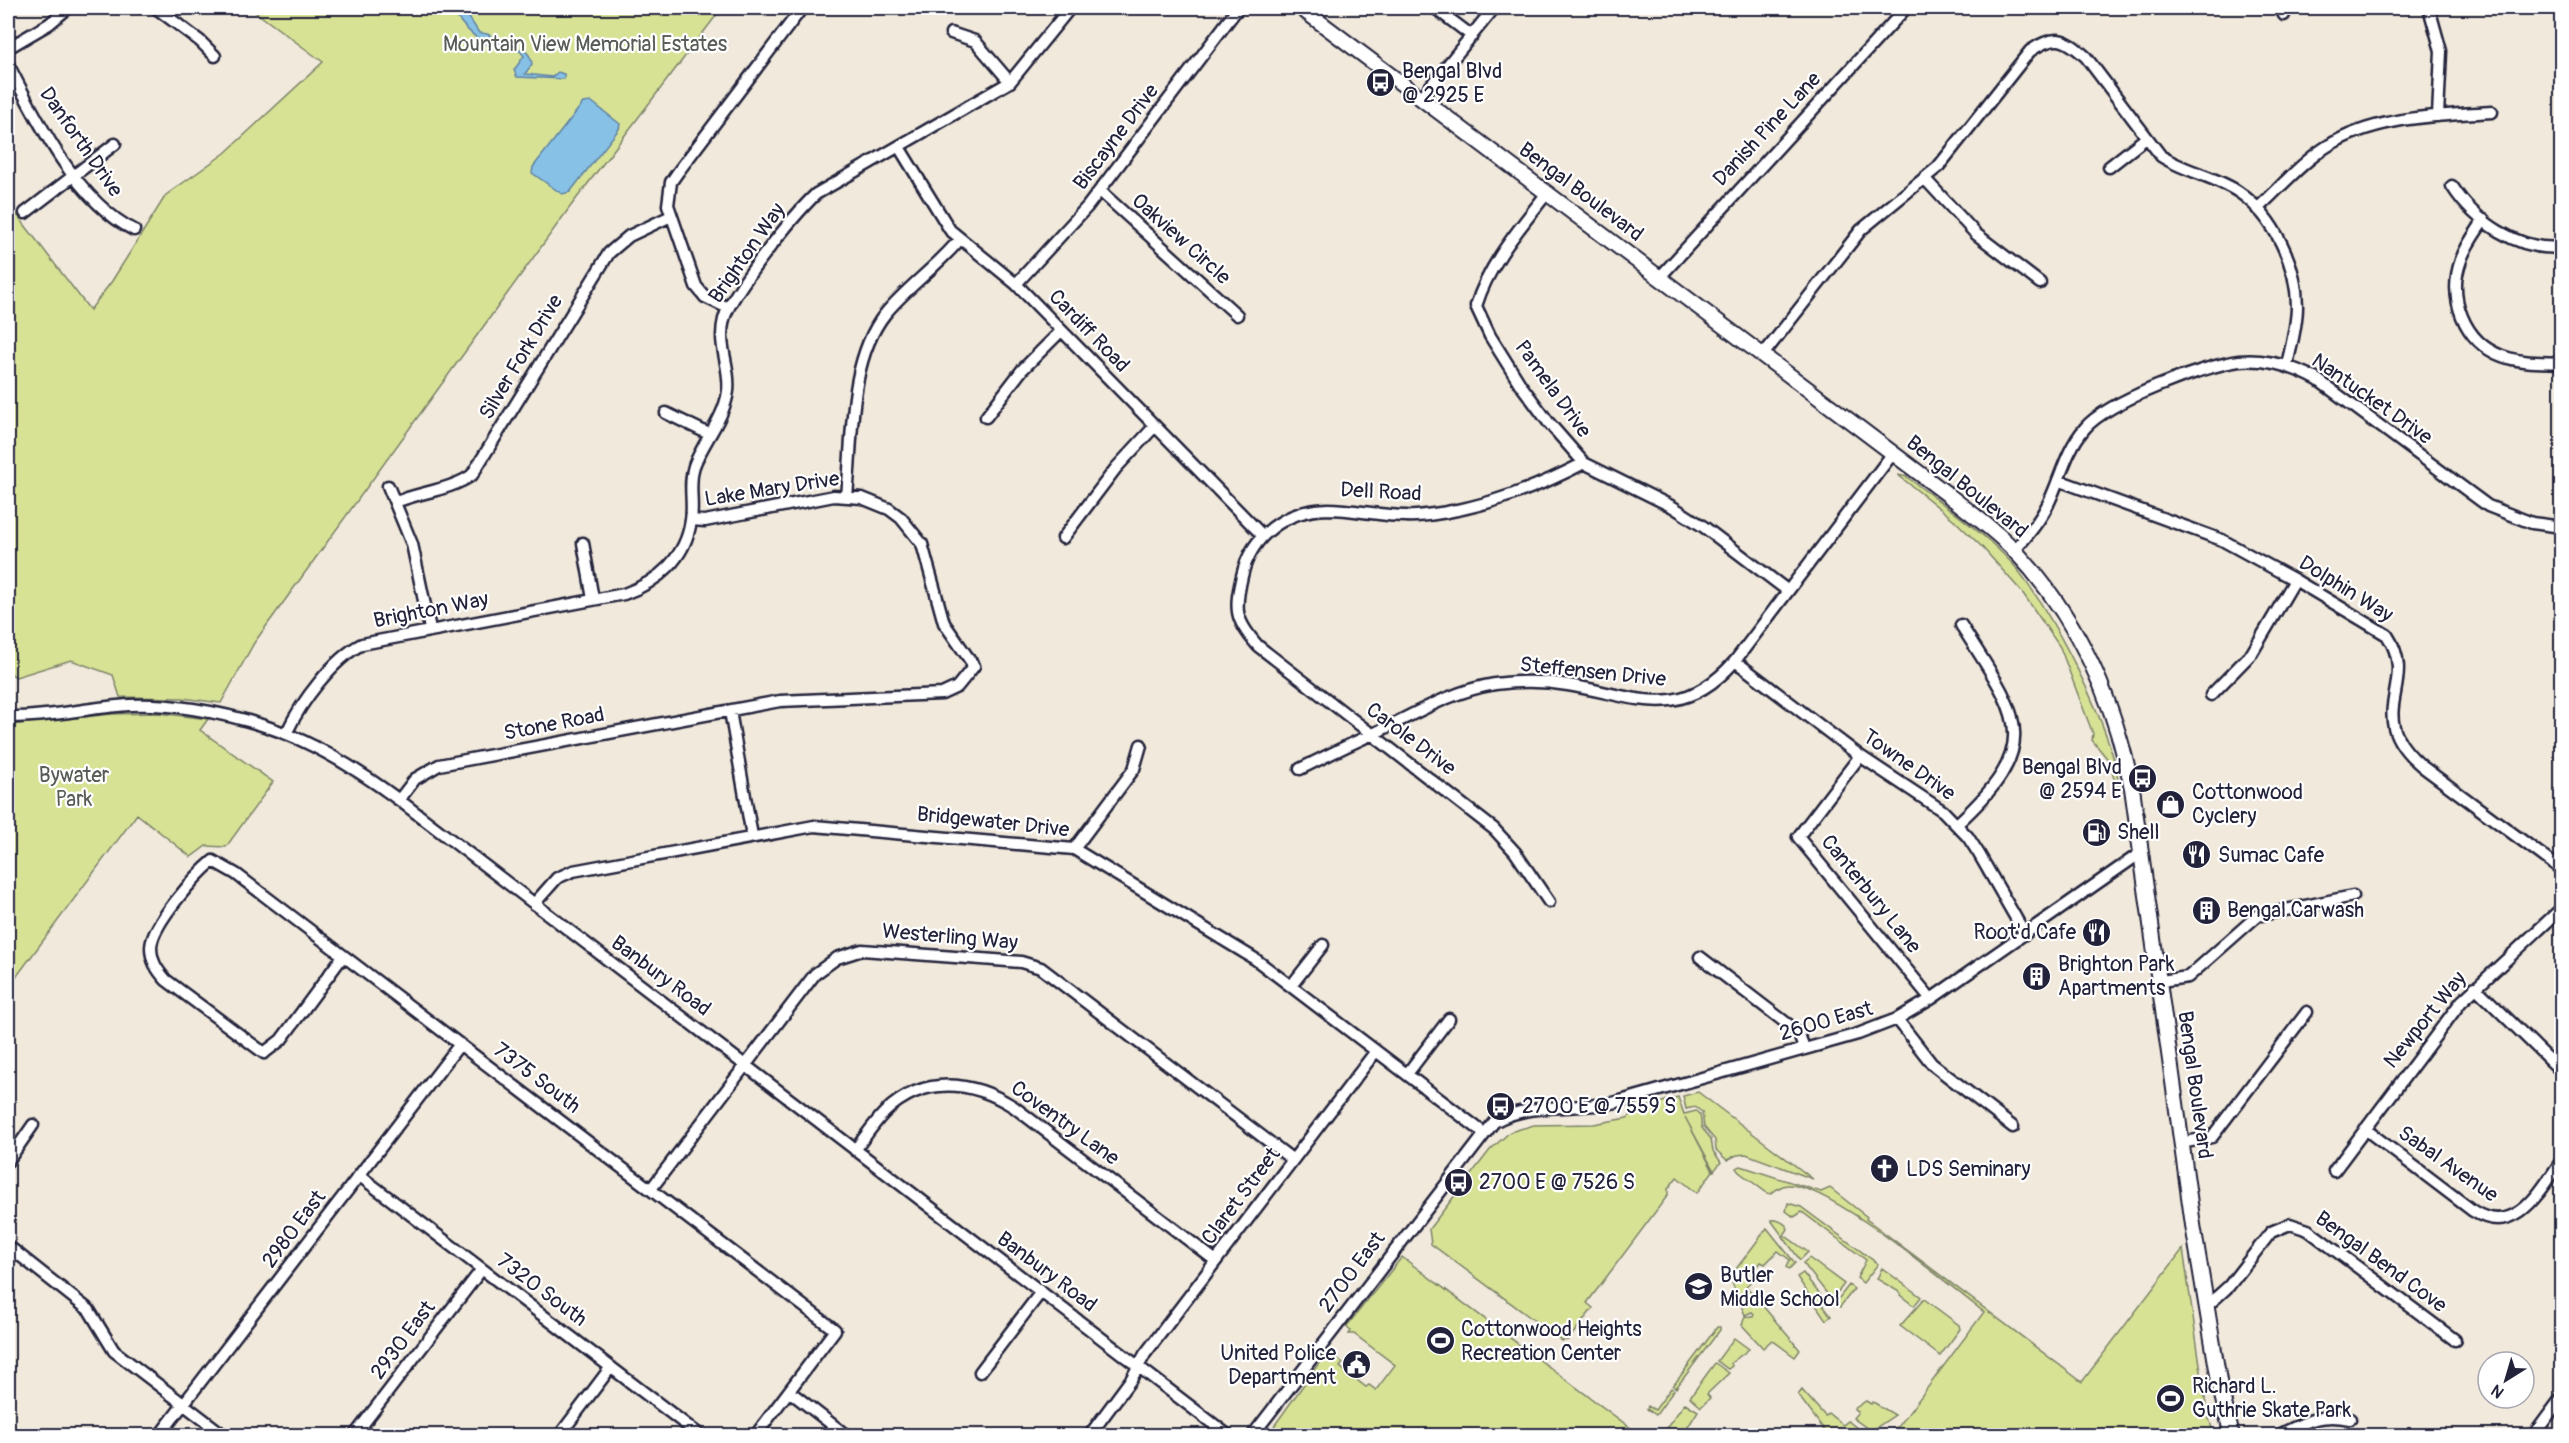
<svg xmlns="http://www.w3.org/2000/svg" width="2569" height="1443" font-family="Pangolin,sans-serif">
	<style>
		.green { fill: #d7e295; stroke: #7c8268; stroke-width: 1.5 }
		.water { fill: #87c1e6; stroke: #5f81a2; stroke-width: 1.5 }
		.lines { fill: none; stroke-linecap: round; stroke-linejoin: round }
		.minor-casing { stroke: #22223b; stroke-width: 15 }
		.major-casing { stroke: #22223b; stroke-width: 18 }
		.minor { stroke: #fff; stroke-width: 10 }
		.major { stroke: #fff; stroke-width: 14 }
		.labels { text-anchor: middle; dominant-baseline: central; stroke-width: 4.5; stroke-linejoin: round; paint-order: stroke }
		.park-label { font-size: 21px; fill: #585c56; stroke: #fff }
		.poi-label { font-size: 21px; fill: #22223b; stroke: #fff; text-anchor: start }
		.street-label { font-size: 21px; fill: #22223b; stroke: #fff }
	</style>
	<rect width="100%" height="100%" fill="#f1e9db"/>
	<filter id="ink" filterUnits="userSpaceOnUse"><feTurbulence type="fractalNoise" baseFrequency=".0167" numOctaves="2"/><feDisplacementMap in="SourceGraphic" scale="12" xChannelSelector="R" yChannelSelector="G"/><feConvolveMatrix kernelMatrix="1 2 1 2 8 2 1 2 1" color-interpolation-filters="sRGB"/></filter>
	<g filter="url(#ink)">
		<path class="green" d="M250,8H722L570,207L254,643L221,703L182,698L120,697L113,675L71,660L16,677L8,672V203L90,310L112,281L166,195L225,153L323,62Z
			M1898,475L1907,477C1942,504 1980,529 2010,561C2044,596 2125,747 2118,795L2110,762L2092,740L2093,734L2060,647L2022,592L1982,547L1953,519Z
			M158,713L208,719L200,730L273,782L226,847L206,846L191,857L137,814L8,988V725L112,714Z
			M1698,1092L1813,1179L1746,1154L1737,1155L1727,1160L1716,1150L1715,1140L1704,1127L1702,1112L1695,1107L1686,1109L1683,1096Z
			M1678,1097L1684,1114L1696,1111L1700,1115L1702,1128L1711,1139L1713,1151L1721,1162L1714,1171L1685,1117L1713,1171L1697,1193L1677,1177L1668,1189V1195L1587,1303L1593,1308L1568,1340L1562,1341L1431,1244L1429,1229L1490,1150L1510,1132L1534,1125L1594,1124L1627,1118L1640,1109Z
			M1741,1166L1821,1192L1830,1188L1867,1217L1866,1219L2082,1382L2183,1249L2207,1412L2214,1435H1881L1899,1426L1984,1312C1947,1284 1829,1183 1787,1185C1781,1186 1775,1190 1771,1194L1767,1193L1739,1172L1736,1168Z
			M1788,1203L1801,1207L1878,1264L1863,1283L1857,1278L1866,1260L1802,1212L1794,1217L1786,1211Z
			M1771,1220C1777,1219 1786,1223 1788,1229L1784,1235L1808,1252L1800,1260Z
			M1767,1228L1795,1263L1789,1269L1786,1267L1790,1260L1778,1251L1765,1264L1761,1262L1755,1270L1759,1275L1746,1286L1800,1350L1795,1357L1772,1340L1763,1348L1742,1325L1745,1316L1753,1317L1754,1314L1752,1312L1745,1315L1731,1280L1733,1273Z
			M1402,1257L1640,1435L1267,1436L1324,1356L1329,1360L1333,1355L1343,1363L1340,1367L1366,1387L1369,1385L1376,1390L1395,1365L1354,1334H1349L1351,1331L1346,1327Z
			M1809,1258L1844,1284L1832,1300L1803,1263Z
			M1882,1268L1921,1297L1914,1306L1900,1295L1901,1293L1877,1279Z
			M1803,1273L1825,1301L1822,1304L1831,1316L1826,1320L1797,1277Z
			M1849,1285L1854,1289L1840,1307L1835,1303Z
			M1924,1299L1959,1325L1960,1329L1940,1356L1900,1326Z
			M1717,1327H1720V1330L1676,1388L1673,1386Z
			M1734,1338L1749,1349L1731,1363L1732,1366L1728,1369L1717,1361Z
			M1715,1363L1729,1373L1707,1394L1710,1398L1701,1407L1690,1397Z
			M1671,1388L1674,1390L1656,1415L1647,1409L1648,1406L1655,1410Z
			M1802,1390L1825,1416L1829,1414L1843,1425L1848,1421L1866,1435H1828L1798,1395Z
			M1866,1401L1871,1404L1873,1402L1895,1415L1871,1431L1853,1418L1858,1412L1854,1409Z
			M1685,1403L1698,1411L1686,1430L1693,1435H1667L1665,1430Z"/>
		<path class="water" d="M453,8H463L479,33C490,33 491,36 499,42C509,50 529,43 532,64L525,74L552,77L558,72L564,74V79L517,77L514,70L524,56L520,51L502,45L494,48C479,42 457,23 453,8Z
			M592,102L620,124L619,129L570,192L562,194L532,173L533,167L583,103Z"/>
		<g class="lines">
			<defs>
				<path id="minor" d="M156,8L200,41L215,56
					M1435,8L1472,36
					M2280,8L2284,15
					M2429,8L2441,51L2438,116
					M951,33L975,41L1010,82
					M8,48L49,24L68,8
					M8,64C36,119 77,202 134,230
					M1421,98L1494,8
					M899,147L950,230L1016,284L1262,535
					M2109,167L2146,138
					M1925,179L1976,234L2040,283
					M2452,186C2474,221 2519,252 2562,247
					M1100,191L1237,315
					M1547,193C1520,228 1489,263 1476,306L1490,336L1520,384L1549,423L1584,463L1673,507L1704,527L1788,591
					M2257,209C2279,189 2301,163 2326,147C2375,116 2437,116 2492,112
					M25,213L115,144
					M2484,220C2476,232 2466,245 2461,260C2447,297 2464,342 2502,356C2520,363 2542,362 2562,363
					M1659,278L1906,8
					M1016,284L1087,207L1238,8
					M728,308L705,297L696,286L668,205L671,182L678,172L802,8
					M1763,355L1861,230L1938,167L2030,51C2055,34 2064,37 2086,57L2161,156C2185,172 2216,176 2240,193C2274,217 2297,265 2297,306C2297,326 2291,346 2287,365
					M666,413L709,434
					M986,417L1022,370L1061,331
					M2058,480L2222,540L2295,580L2387,635C2421,686 2359,714 2423,767L2562,870
					M388,486L412,544L430,629
					M847,496C853,438 848,361 885,314C907,287 938,266 960,239
					M396,502C420,492 451,490 472,475L609,253L629,236L671,216
					M1063,538L1116,468L1154,427
					M583,543L593,599
					M2014,551C2027,536 2040,521 2049,502C2061,477 2066,450 2085,428C2108,401 2203,366 2239,361C2267,358 2294,367 2318,380L2488,506L2532,523L2562,527
					M1735,661L1860,756L1943,811L1968,837L1979,854L2025,934
					M2211,695L2252,653L2295,580
					M730,711L752,836
					M8,717C49,718 89,707 130,705C151,704 173,706 193,709C277,722 331,750 399,800L1229,1436
					M287,732C301,702 333,659 362,644L624,594C658,582 686,558 691,520C694,502 688,484 694,466C703,442 725,417 728,391C731,366 717,347 724,319C732,291 794,215 816,194L1010,82L1070,8
					M1860,756L1798,837L1931,999
					M1300,769C1324,757 1348,745 1373,734C1413,715 1451,691 1495,684C1519,681 1544,681 1568,685C1636,696 1680,724 1735,661L1893,453
					M399,800L415,779L439,765L780,701L942,694L957,687L974,666L944,623L922,544L901,518L889,509L862,498L834,496L705,521L691,520
					M1957,824C2047,742 2017,714 1961,625
					M1074,849L1134,769L1141,745
					M1549,902L1515,852L1494,829L1258,646C1235,620 1234,610 1242,576C1251,535 1286,510 1328,509C1354,509 1380,516 1406,516C1419,517 1434,514 1447,512C1493,504 1542,485 1584,463
					M534,904L557,878L573,871L814,826L1074,849L1255,959L1484,1133
					M343,956L281,1040L264,1053L166,980C157,970 151,961 151,947C152,924 196,875 213,861L236,874L835,1330L755,1436
					M1700,957L1798,1032L1804,1048
					M2161,981L2188,977L2257,916L2353,896
					M1291,986L1323,945
					M2475,987L2562,1072
					M1897,1019L1932,1064L2013,1127
					M1407,1074L1449,1019
					M2365,1129L2473,1211C2516,1238 2540,1191 2562,1160
					M2181,1143L2212,1137L2307,1012
					M855,1150C865,1137 874,1123 885,1112C923,1075 972,1080 1014,1107L1216,1261
					M8,1161L33,1125
					M2334,1171L2461,1002L2562,908
					M360,1176L701,1436
					M651,1189L815,974L837,958L862,950L1021,962L1041,968L1293,1160
					M8,1246L89,1310L114,1351L225,1436
					M2208,1305L2229,1286L2271,1232L2290,1224L2308,1230L2455,1340
					M980,1372L1041,1292
					M789,1391L847,1436
					M159,1436L460,1044
					M354,1436L482,1269
					M559,1436L611,1367
					M1089,1436L1132,1378L1145,1354L1376,1051
					M1252,1436L1494,1122C1531,1101 1577,1111 1617,1102L1858,1034L1897,1019L1931,999L2142,852
					M2277,1436C2304,1423 2319,1412 2350,1419
					M2533,1436L2562,1397"/>
				<path id="major" d="M1301,8L1947,494C1969,512 1994,529 2014,550C2077,616 2114,700 2132,788L2193,1225L2220,1387L2232,1436"/>
			</defs>
			<use href="#minor" class="minor-casing"/>
			<use href="#major" class="major-casing"/>
			<use href="#minor" class="minor"/>
			<use href="#major" class="major"/>
		</g>
	</g>
	<defs>
		<symbol id="bus-disc" viewBox="-11 -11 22 22"><circle r="9.5" fill="#22223b" stroke="#fff"/><path d="M-5-6H5V4H4V6H2V4H-2V6H-4V4H-5ZM-3.5-4V0h7V-4ZM-3.5 1.2v1.5H-2V1.2ZM2 1.2v1.5H3.5V1.2Z" fill="#fff"/></symbol>
		<symbol id="shop-disc" viewBox="-11 -11 22 22"><circle r="9.5" fill="#22223b" stroke="#fff"/><path d="M-5-2.5h2.3a2.7 3.5 0 0 1 5.4 0H5L5.5 6h-11ZM-1.5-2.5h3a1.5 2.3 0 0 0-3 0Z" fill="#fff"/></symbol>
		<symbol id="fuel-disc" viewBox="-11 -11 22 22"><circle r="9.5" fill="#22223b" stroke="#fff"/><path d="M-5.5-6h7V0h2V4h1.3V-2.5L3-4.5l.8-.8L6-3V5H2.5V1h-1V6h-7ZM-4.2-4.7v3.2H.2V-4.7Z" fill="#fff"/></symbol>
		<symbol id="restaurant-disc" viewBox="-11 -11 22 22"><circle r="9.5" fill="#22223b" stroke="#fff"/><path d="M-5-6h1v4h1v-4h1v4h1v-4h1v5L-1.5 .5V6h-2V.5L-5-1ZM5-6V6H3V1.5H1.5Q1.5-4 5-6Z" fill="#fff"/></symbol>
		<symbol id="building-disc" viewBox="-11 -11 22 22"><circle r="9.5" fill="#22223b" stroke="#fff"/><path d="M-4-6H4V6H1V3H-1V6H-4ZM-2.5-4.3h1.7v1.8h-1.7ZM.8-4.3h1.7v1.8H.8ZM-2.5-1h1.7V.8h-1.7ZM.8-1h1.7V.8H.8Z" fill="#fff"/></symbol>
		<symbol id="church-disc" viewBox="-11 -11 22 22"><circle r="9.5" fill="#22223b" stroke="#fff"/><path d="M-1.2-6h2.4v3.5h3.3v2.4h-3.3V6h-2.4V-.1h-3.3v-2.4h3.3Z" fill="#fff"/></symbol>
		<symbol id="school-disc" viewBox="-11 -11 22 22"><circle r="9.5" fill="#22223b" stroke="#fff"/><path d="M0-5L7-2L0 1L-7-2ZM-4 1L0 2.5L4 1V4Q0 6-4 4Z" fill="#fff"/></symbol>
		<symbol id="stadium-disc" viewBox="-11 -11 22 22"><circle r="9.5" fill="#22223b" stroke="#fff"/><path d="M0-5a6.5 5 0 1 0 0 10a6.5 5 0 1 0 0-10ZM-3.5-1.8h7v3.6h-7Z" fill="#fff"/></symbol>
		<symbol id="civic-disc" viewBox="-11 -11 22 22"><circle r="9.5" fill="#22223b" stroke="#fff"/><path d="M-.6-6.5H3V-4.5H.6V-3L4-1V1h2V6H-6V1h2V-1L-.6-3ZM-1.2 2.5V6h2.4V2.5Z" fill="#fff"/></symbol>
	</defs>
	<g fill-rule="evenodd">
		<use href="#bus-disc" x="1364" y="66" width="33" height="33"/>
		<use href="#bus-disc" x="2126" y="762" width="33" height="33"/>
		<use href="#shop-disc" x="2154" y="788" width="33" height="33"/>
		<use href="#fuel-disc" x="2080" y="816" width="33" height="33"/>
		<use href="#restaurant-disc" x="2180" y="838" width="33" height="33"/>
		<use href="#building-disc" x="2190" y="894" width="33" height="33"/>
		<use href="#restaurant-disc" x="2080" y="916" width="33" height="33"/>
		<use href="#building-disc" x="2020" y="960" width="33" height="33"/>
		<use href="#bus-disc" x="1484" y="1090" width="33" height="33"/>
		<use href="#church-disc" x="1868" y="1152" width="33" height="33"/>
		<use href="#bus-disc" x="1442" y="1166" width="33" height="33"/>
		<use href="#school-disc" x="1682" y="1270" width="33" height="33"/>
		<use href="#stadium-disc" x="1424" y="1324" width="33" height="33"/>
		<use href="#civic-disc" x="1340" y="1348" width="33" height="33"/>
		<use href="#stadium-disc" x="2154" y="1382" width="33" height="33"/>
	</g>
	<g class="labels">
		<g class="park-label">
			<text x="585" y="44">Mountain View Memorial Estates</text>
			<text x="74" y="775">Bywater<tspan x="74" dy="24">Park</tspan></text>
		</g>
		<g class="poi-label">
			<text x="1402" y="71">Bengal Blvd<tspan x="1402" dy="24">@ 2925 E</tspan></text>
			<text x="2122" y="767" text-anchor="end">Bengal Blvd<tspan x="2122" dy="24">@ 2594 E</tspan></text>
			<text x="2192" y="792">Cottonwood<tspan x="2192" dy="24">Cyclery</tspan></text>
			<text x="2117" y="832">Shell</text>
			<text x="2218" y="855">Sumac Cafe</text>
			<text x="2227" y="910">Bengal Carwash</text>
			<text x="2076" y="932" text-anchor="end">Root'd Cafe</text>
			<text x="2058" y="964">Brighton Park<tspan x="2058" dy="24">Apartments</tspan></text>
			<text x="1522" y="1106">2700 E @ 7559 S</text>
			<text x="1906" y="1169">LDS Seminary</text>
			<text x="1479" y="1182">2700 E @ 7526 S</text>
			<text x="1720" y="1275">Butler<tspan x="1720" dy="24">Middle School</tspan></text>
			<text x="1461" y="1329">Cottonwood Heights<tspan x="1461" dy="24">Recreation Center</tspan></text>
			<text x="1336" y="1353" text-anchor="end">United Police<tspan x="1336" dy="24">Department</tspan></text>
			<text x="2192" y="1386">Richard L.<tspan x="2192" dy="24">Guthrie Skate Park</tspan></text>
		</g>
		<g class="street-label">
			<text transform="translate(1767 129) rotate(-47)">Danish Pine Lane</text>
			<text transform="translate(1116 137) rotate(-53)">Biscayne Drive</text>
			<text transform="translate(81 142) rotate(55)">Danforth Drive</text>
			<text transform="translate(1581 192) rotate(37)">Bengal Boulevard</text>
			<text transform="translate(1181 239) rotate(42)">Oakview Circle</text>
			<text transform="translate(747 253) rotate(-55)">Brighton Way</text>
			<text transform="translate(1089 331) rotate(46)">Cardiff Road</text>
			<text transform="translate(521 357) rotate(-59)">Silver Fork Drive</text>
			<text transform="translate(1553 389) rotate(54)">Pamela Drive</text>
			<text transform="translate(2372 399) rotate(35)">Nantucket Drive</text>
			<text transform="translate(1967 487) rotate(39)">Bengal Boulevard</text>
			<text transform="translate(772 489) rotate(-9)">Lake Mary Drive</text>
			<text transform="translate(1381 492) rotate(3)">Dell Road</text>
			<text transform="translate(2346 589) rotate(32)">Dolphin Way</text>
			<text transform="translate(431 610) rotate(-11)">Brighton Way</text>
			<text transform="translate(1593 672) rotate(6)">Steffensen Drive</text>
			<text transform="translate(554 724) rotate(-11)">Stone Road</text>
			<text transform="translate(1411 739) rotate(37)">Carole Drive</text>
			<text transform="translate(1909 765) rotate(35)">Towne Drive</text>
			<text transform="translate(993 822) rotate(6)">Bridgewater Drive</text>
			<text transform="translate(1871 894) rotate(51)">Canterbury Lane</text>
			<text transform="translate(950 937) rotate(5)">Westerling Way</text>
			<text transform="translate(661 976) rotate(37)">Banbury Road</text>
			<text transform="translate(2425 1020) rotate(-51)">Newport Way</text>
			<text transform="translate(1826 1021) rotate(-16)">2600 East</text>
			<text transform="translate(537 1078) rotate(37)">7375 South</text>
			<text transform="translate(2195 1085) rotate(82)">Bengal Boulevard</text>
			<text transform="translate(1065 1123) rotate(36)">Coventry Lane</text>
			<text transform="translate(2448 1164) rotate(35)">Sabal Avenue</text>
			<text transform="translate(1241 1196) rotate(-53)">Claret Street</text>
			<text transform="translate(294 1229) rotate(-53)">2980 East</text>
			<text transform="translate(2381 1262) rotate(36)">Bengal Bend Cove</text>
			<text transform="translate(1047 1272) rotate(37)">Banbury Road</text>
			<text transform="translate(1352 1272) rotate(-53)">2700 East</text>
			<text transform="translate(542 1290) rotate(37)">7320 South</text>
			<text transform="translate(403 1340) rotate(-53)">2930 East</text>
		</g>
	</g>
	<rect width="2569" height="1443" fill="none" stroke="#fff" stroke-width="30"/>
	<rect x="15" y="15" width="2539" height="1413" fill="none" stroke="#22223b" stroke-width="2" filter="url(#ink)"/>
	<g transform="translate(2506 1380) rotate(217)"><circle r="28" fill="#ffffff" stroke="#a7a7b1" stroke-width="1.5"/>
	<path d="M0-4.5L10 22L0 15L-10 22Z" fill="#22223b"/>
	<text y="-9" font-size="16" font-weight="bold" text-anchor="middle" fill="#22223b">N</text>
	</g>
</svg>
